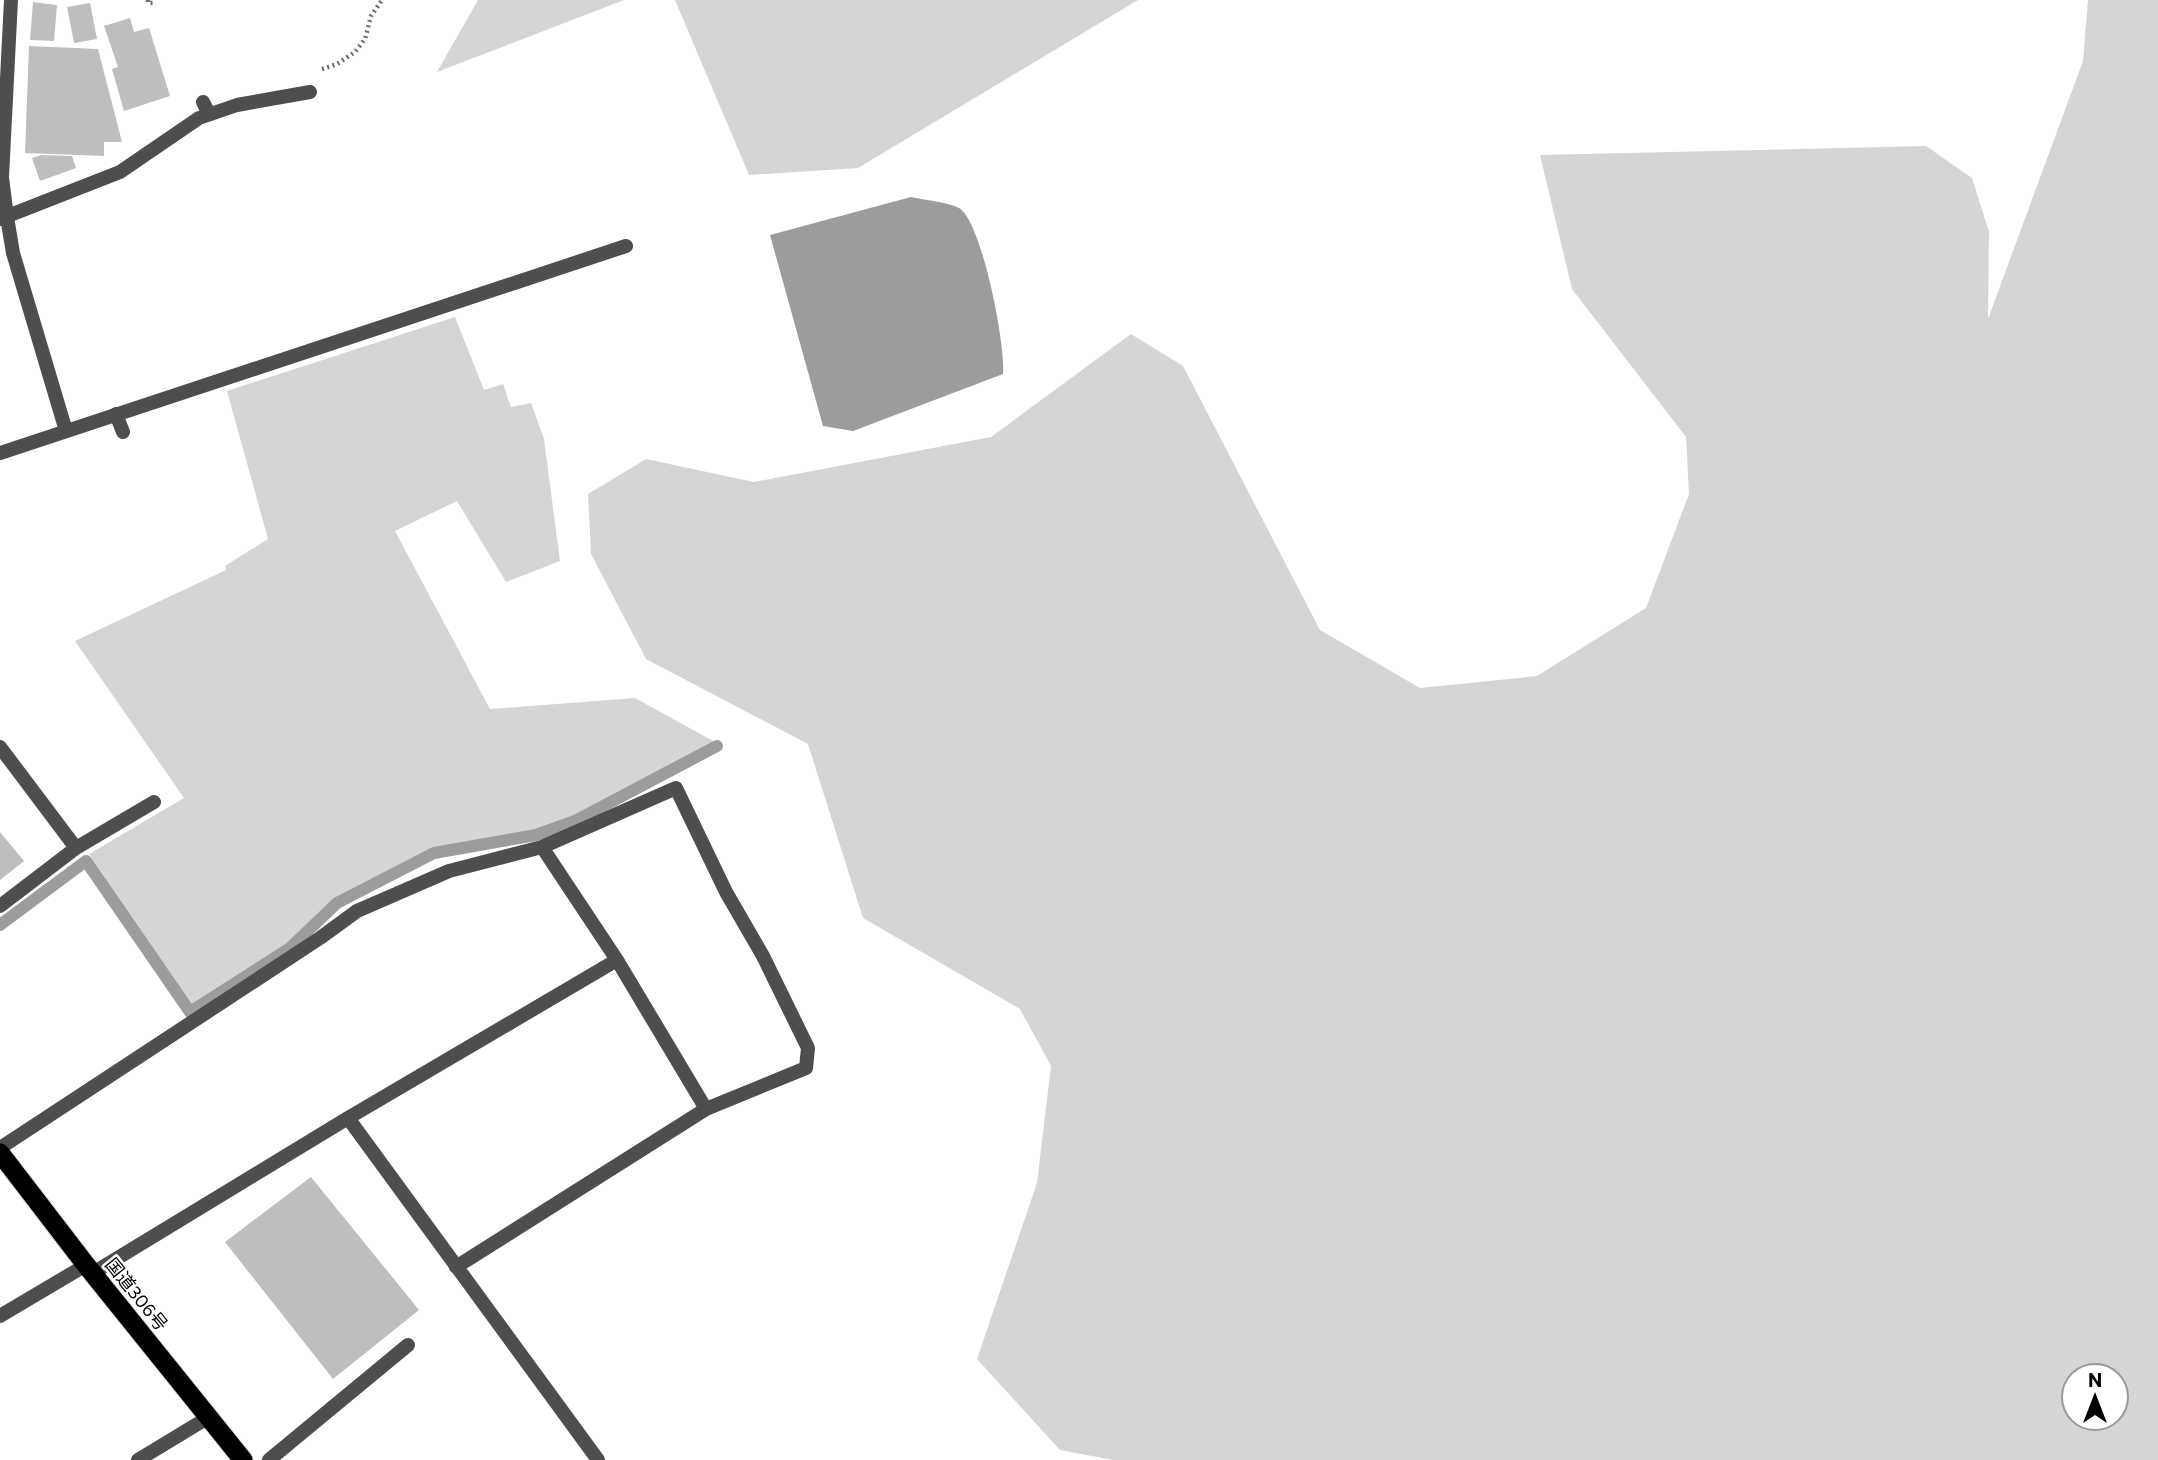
<svg xmlns="http://www.w3.org/2000/svg" width="2158" height="1460" font-family="Commissioner,'Noto Sans JP',sans-serif">
	<style>
		.green { fill: #d5d5d5; fill-rule: evenodd }
		.water { fill: #9c9c9c }
		.lines { fill: none; stroke-linecap: round; stroke-linejoin: round }
		.stream { stroke: #9c9c9c; stroke-width: 12 }
		.building { fill: #bebebe }
		.trunk-casing { stroke: #dbdbdb; stroke-width: 21 }
		.path { stroke: #707070; stroke-width: 4.5; stroke-dasharray: 2 3.5; stroke-linecap: butt }
		.service { stroke: #4e4e4e; stroke-width: 14 }
		.minor { stroke: #4e4e4e; stroke-width: 14 }
		.trunk { stroke: #000; stroke-width: 19 }
		.labels { text-anchor: middle; dominant-baseline: central; stroke-width: 5; stroke-linejoin: round; paint-order: stroke }
		.street-label { font-size: 18px; fill: #000; stroke: #fff }
	</style>
	<rect width="100%" height="100%" fill="#fff"/>
	<path class="green" d="M478,0H624L437,72Z
		M675,0H1138L858,168L749,175Z
		M2088,0H2158V1460H1113L1060,1450L977,1359L1037,1183L1051,1066L1020,1009L863,918L808,744L646,659L591,554L588,494L646,459L754,482L991,437L1131,334L1183,366L1320,630L1420,688L1537,676L1646,608L1689,494L1686,437L1572,289L1540,155L1926,146L1972,178L1989,232L1988,319L2083,61ZM2074,1376H2116V1418H2074Z
		M455,317L484,390L503,384L511,407L531,403L544,439L560,561L506,582L457,501L395,531L490,709L635,698L715,742L571,820L536,833L433,851L336,901L288,947L192,1009L89,854L184,798L75,641L226,570L225,566L268,539L227,391Z"/>
	<path class="water" d="M911,197C924,200 948,202 959,208C982,221 1006,347 1003,374L853,431L823,426L770,235Z"/>
	<g class="lines">
		<path class="stream" d="M0,925L86,861L190,1012L290,948L337,903L434,853L536,835L575,821L717,746"/>
	</g>
	<path class="building" d="M33,2L57,5L54,41L30,40Z
		M90,3L97,39L74,43L67,7Z
		M130,18L134,32L149,28L170,96L124,111L112,69L118,67L104,26Z
		M29,46L98,49L122,142H104V156L25,153Z
		M41,155L72,156L76,168L40,181L32,158Z
		M0,832L24,861L0,880Z
		M311,1177L419,1310L333,1379L225,1242Z"/>
	<g class="lines">
		<defs>
			<path id="trunk" d="M0,1153L86,1265L243,1460"/>
		</defs>
		<use href="#trunk" class="trunk-casing"/>
		<path class="path" d="M148,0V3H154
			M322,69L337,64L355,52L365,39L371,16L382,0"/>
		<path class="service" d="M203,102L209,114
			M116,414L123,432
			M269,1460L408,1345"/>
		<path class="minor" d="M11,0L2,177L7,217L13,253L66,431
			M0,219L120,172L199,118L237,105L310,92
			M0,453L626,246
			M0,747L76,848L0,906
			M676,788L726,892L763,956L808,1048L806,1068L706,1109L617,960L542,847Z
			M76,848L154,802
			M0,1148L320,938L357,911L449,871L542,847
			M456,1267L706,1109
			M93,1273L348,1118
			M0,1316L86,1265
			M138,1460L209,1417
			M598,1460L348,1118L617,960"/>
		<use href="#trunk" class="trunk"/>
	</g>
	<g class="labels">
		<g class="street-label">
			<text transform="translate(137 1294) rotate(51)">国道306号</text>
		</g>
	</g>
	<g transform="translate(2095 1397)"><circle r="33" fill="#ffffff" stroke="#999999" stroke-width="2"/>
	<path d="M0-5L12 26L0 18L-12 26Z" fill="#000000"/>
	<text y="-10" font-size="19" font-weight="bold" text-anchor="middle" fill="#000000">N</text>
	</g>
</svg>
